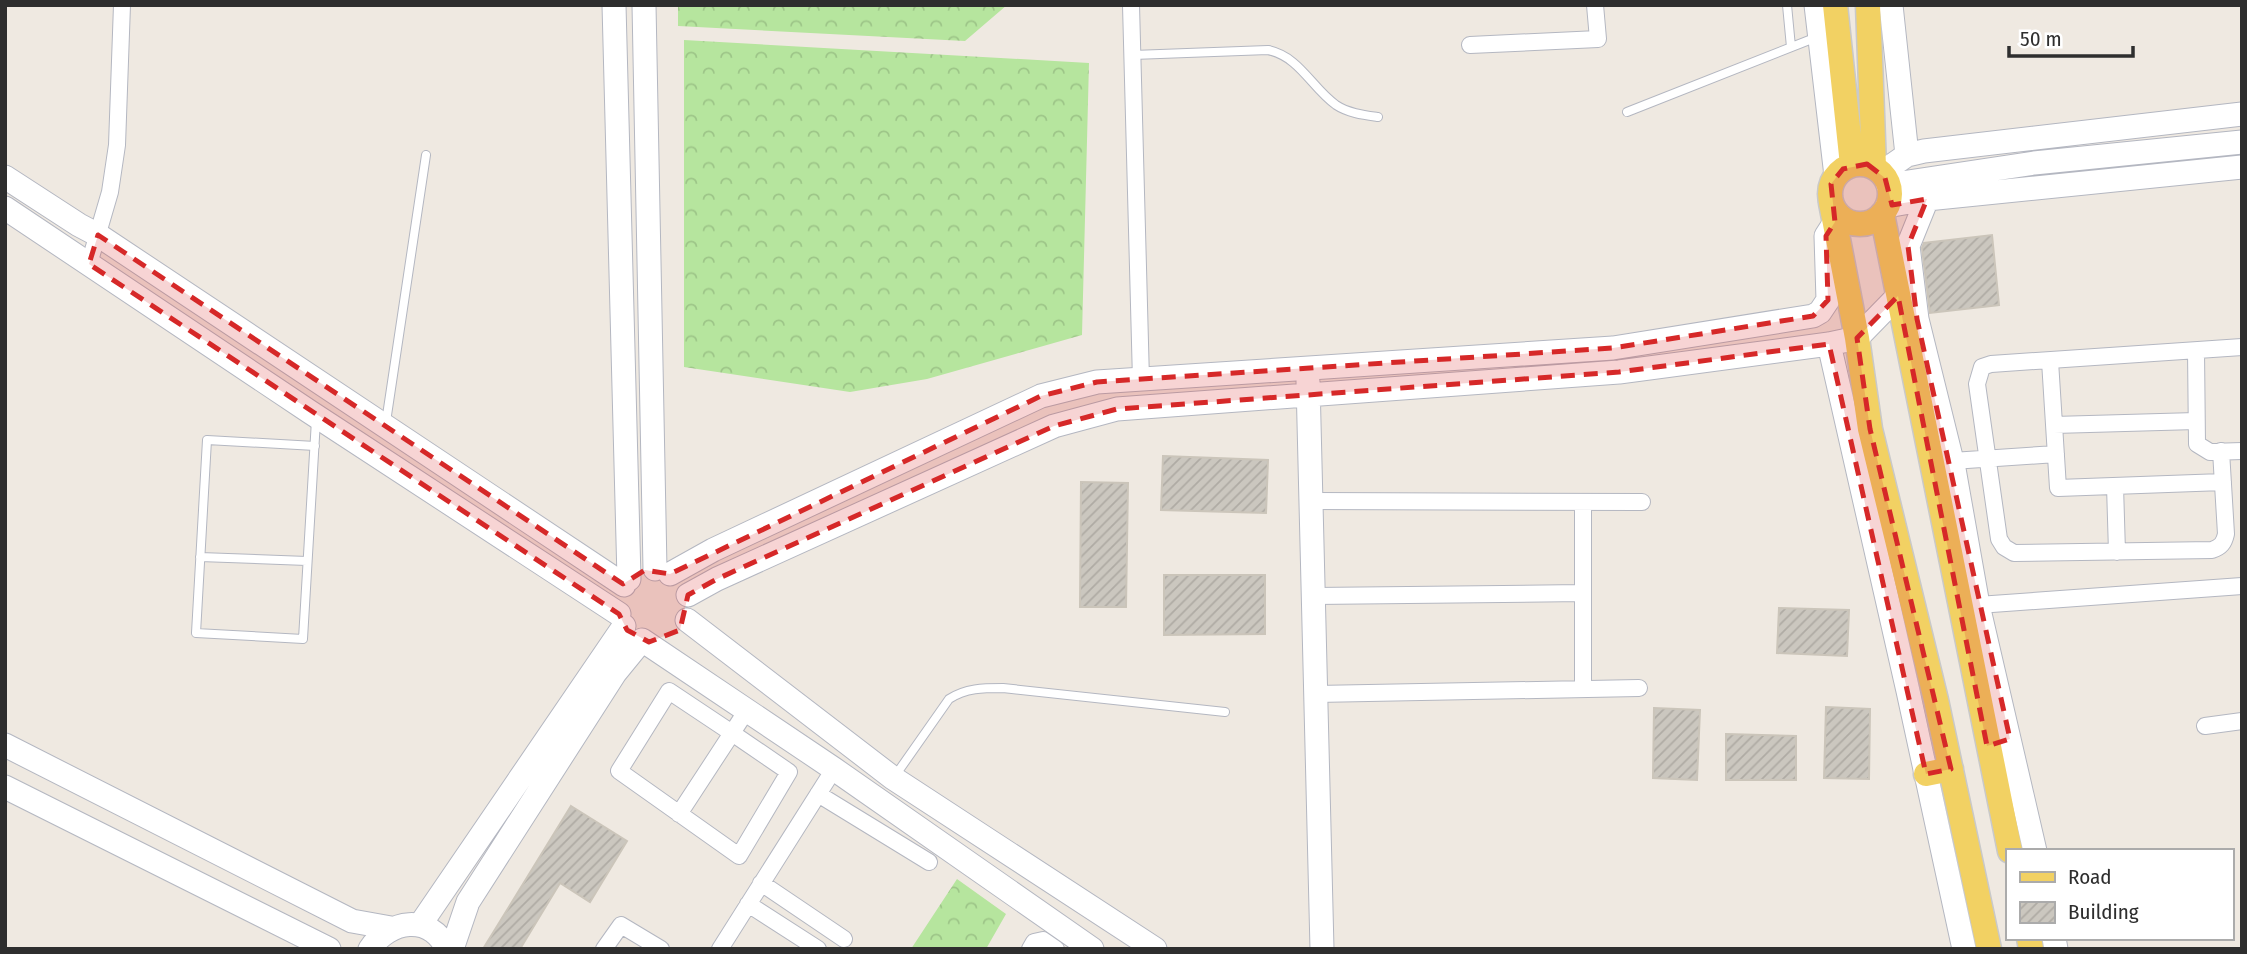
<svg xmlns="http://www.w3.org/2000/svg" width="2247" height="954" font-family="'Fira Sans Condensed',sans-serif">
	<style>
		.forest { fill: url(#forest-crowns) }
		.building { fill: url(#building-hatch); stroke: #cbc5ba; stroke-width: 2 }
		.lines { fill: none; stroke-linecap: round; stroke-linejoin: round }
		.lane-casing { stroke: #b4b7c1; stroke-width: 10 }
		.street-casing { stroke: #b4b7c1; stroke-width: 18 }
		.secondary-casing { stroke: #b4b7c1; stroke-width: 25 }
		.primary-casing { stroke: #c9c9c9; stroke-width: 27 }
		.lane { stroke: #fff; stroke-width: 8 }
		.street { stroke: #fff; stroke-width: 16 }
		.secondary { stroke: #fff; stroke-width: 23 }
		.primary { stroke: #f2d163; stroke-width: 24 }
		.marked { fill: #d62828; fill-opacity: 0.2; stroke: #d62828; stroke-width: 5; stroke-dasharray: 14 9; stroke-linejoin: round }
	</style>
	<defs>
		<pattern id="forest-crowns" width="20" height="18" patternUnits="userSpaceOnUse" patternTransform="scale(1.75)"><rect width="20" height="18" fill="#b6e59e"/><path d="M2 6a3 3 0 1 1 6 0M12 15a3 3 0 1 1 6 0" fill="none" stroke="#9dc588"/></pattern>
		<pattern id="building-hatch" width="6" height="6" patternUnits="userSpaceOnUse" patternTransform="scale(1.75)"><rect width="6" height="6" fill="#cbc7bf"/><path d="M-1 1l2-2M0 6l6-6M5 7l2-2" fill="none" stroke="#afaba4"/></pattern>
	</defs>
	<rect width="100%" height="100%" fill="#efe9e1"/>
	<path class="forest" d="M678,5H1007L965,41L678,26Z
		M684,40L1089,63L1082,335L927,379L850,392L684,367Z
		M957,879L1006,914L986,949H911Z"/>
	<path class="building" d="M1992,235L1999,305L1930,313L1922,248L1924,243Z
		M1163,456L1268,460L1266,513L1161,510Z
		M1081,482L1128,483L1126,607H1080Z
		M1164,575H1265V634L1164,635Z
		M1779,608L1849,610L1847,656L1777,653Z
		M1826,707L1870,709L1869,779L1824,778Z
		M1654,708L1700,710L1697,780L1653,778Z
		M1726,734L1796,736V780H1726Z
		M571,806L627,841L590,902L560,883L520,949H483Z"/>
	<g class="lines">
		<defs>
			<path id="lane" d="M1787,5L1791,47
				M1133,55L1268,50C1300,57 1311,87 1336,105C1348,113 1364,115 1378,117
				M1627,112L1817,37
				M386,422L426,155
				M315,446L207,440L196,633L303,639L316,420
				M200,557L307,561
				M895,776L949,699C966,688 983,688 1003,688L1225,712"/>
			<path id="street" d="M1131,5L1141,380
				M1470,45L1598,39L1595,5
				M89,264L110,192L117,145L122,5
				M2196,351L2197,444L2210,452L2242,451
				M2050,361L2058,488L2223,482
				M2054,425L2196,421
				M2221,451L2226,534C2224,543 2221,547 2212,550L2014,553L2004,547L1999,539L1977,384L1982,367L1991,364L2242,347
				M1952,461L2056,454
				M2115,486L2117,552
				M1312,501L1642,502
				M1314,596L1582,593
				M1978,605L2242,586
				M1583,688V502
				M1316,694L1639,688
				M2205,726L2242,721
				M818,794L929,862
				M679,814L732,733L669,691L619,771L739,856L789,772L732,733L747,710
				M761,883L844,939
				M748,904L818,949
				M604,949L621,925L661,949
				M720,949L834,769
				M1030,949L1034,942L1043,940L1056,949"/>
			<path id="secondary" d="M614,5L629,579
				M644,5L655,569
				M1816,5L1836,176
				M1891,5L1907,155
				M1881,173L1907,155L1924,151L2242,114
				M5,177L79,225L98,235L624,585
				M1888,185L2034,163L2242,142
				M1927,199L1908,246L1917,319L1954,469L1978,605L2035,851
				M1887,206L1927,199L2242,167
				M5,208L310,412L619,614
				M1829,344L1908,691L1964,949
				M1308,382L1322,949
				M670,574L713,550L1041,396L1097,382L1613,348L1813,316L1820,312L1828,300L1826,236L1835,222
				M688,595L717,579L1054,426L1117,409L1619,372L1829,344L1857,338L1898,296
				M687,620L893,778L1155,949
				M5,745L352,921L391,928
				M5,787L329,949
				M420,925L624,626
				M2054,938L2056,949
				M370,949C389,920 430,913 447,949
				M452,949L468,902L615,673L642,640L834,769L1092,949"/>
			<path id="primary" d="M1835,5L1852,165
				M1868,5L1874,167
				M1830 194a30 30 0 1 1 60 0a30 30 0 1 1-60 0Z
				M1831,203L1857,338L1870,429L1936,700L1989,949
				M1882,214L2010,851
				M1926,774L1951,769
				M2029,938L2031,949"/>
		</defs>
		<use href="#lane" class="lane-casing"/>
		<use href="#street" class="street-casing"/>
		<use href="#secondary" class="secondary-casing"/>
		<use href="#primary" class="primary-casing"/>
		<use href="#lane" class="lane"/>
		<use href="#street" class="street"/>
		<use href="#secondary" class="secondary"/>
		<use href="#primary" class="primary"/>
	</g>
	<path class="marked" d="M1867,164L1885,178L1892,205L1927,199L1908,246L1917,319L2010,739L1987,746L1898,296L1857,338L1870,429L1951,769L1926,774L1829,344L1619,372L1117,409L1054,426L717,579L688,595L680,630L649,642L627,630L619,614L89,264L98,235L623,584L645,570L670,574L1041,396L1097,382L1613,348L1813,316L1828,300L1826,236L1835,222L1831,184L1843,169Z"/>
	<rect width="2247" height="954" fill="none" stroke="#2e2e2e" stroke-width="14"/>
	<rect x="2006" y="849" width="228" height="91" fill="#ffffff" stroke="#ababab" stroke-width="2"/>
	<rect x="2020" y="872" width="35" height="10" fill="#f2d163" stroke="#ababab" stroke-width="2"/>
	<text x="2068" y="884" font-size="21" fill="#2e2e2e">Road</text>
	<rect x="2020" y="902" width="35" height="21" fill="url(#building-hatch)" stroke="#ababab" stroke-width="2"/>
	<text x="2068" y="919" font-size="21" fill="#2e2e2e">Building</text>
	<path d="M2009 46v10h124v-10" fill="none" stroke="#2e2e2e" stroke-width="3.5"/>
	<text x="2020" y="46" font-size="21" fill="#2e2e2e" stroke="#ffffff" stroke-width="5" paint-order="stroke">50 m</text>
</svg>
